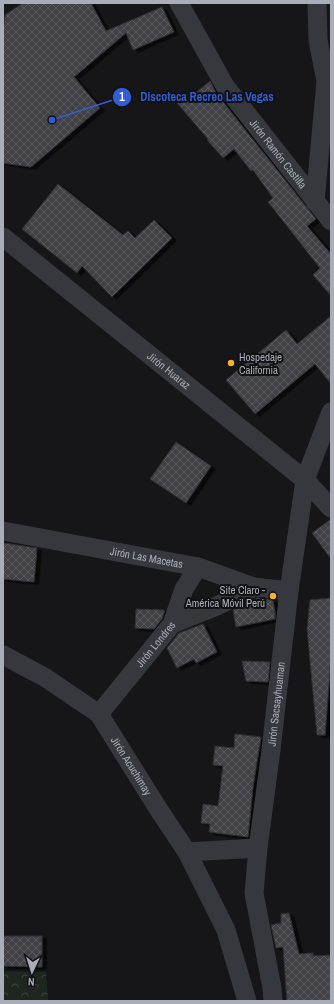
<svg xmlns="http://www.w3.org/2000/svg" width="334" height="1004" font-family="'Archivo Narrow',sans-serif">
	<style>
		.park { fill: url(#park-crowns) }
		.building { fill: url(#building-cross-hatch); stroke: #303034; filter: url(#shadow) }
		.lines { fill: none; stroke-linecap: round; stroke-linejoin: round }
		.street { stroke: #37383d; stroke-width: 19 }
		.poi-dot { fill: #f2b134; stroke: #111113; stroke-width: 1.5 }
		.labels { text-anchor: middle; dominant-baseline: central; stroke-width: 4; stroke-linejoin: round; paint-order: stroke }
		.street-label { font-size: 11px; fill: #a8adb8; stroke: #111113 }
		.poi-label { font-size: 11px; fill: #a8adb8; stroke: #111113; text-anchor: start }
		.leader { fill: none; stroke: #325cd3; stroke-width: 1.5 }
		.callout-dot { fill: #325cd3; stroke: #111113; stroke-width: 1.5 }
		.mark-label { font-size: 12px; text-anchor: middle; font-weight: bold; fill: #fff }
		.callout-label { font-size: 12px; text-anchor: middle; font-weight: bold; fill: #325cd3; stroke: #111113; stroke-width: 4; stroke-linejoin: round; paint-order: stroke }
	</style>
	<defs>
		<pattern id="park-crowns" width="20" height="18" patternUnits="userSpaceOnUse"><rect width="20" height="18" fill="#1e261f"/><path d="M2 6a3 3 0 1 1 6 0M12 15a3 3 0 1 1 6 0" fill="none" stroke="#3c433d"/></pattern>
		<pattern id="building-cross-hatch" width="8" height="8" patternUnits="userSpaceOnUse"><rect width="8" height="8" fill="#404145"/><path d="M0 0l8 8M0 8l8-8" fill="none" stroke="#595a5e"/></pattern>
		<filter id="shadow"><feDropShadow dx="4.5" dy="2.5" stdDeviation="0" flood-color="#0009"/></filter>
	</defs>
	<rect width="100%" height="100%" fill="#161618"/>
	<path class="park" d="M3,971L46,972L48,1001H3Z"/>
	<path class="building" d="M23,3H91L106,31L162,7L174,32L133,50L126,33L74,77L100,108L31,167L3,163V31L5,15Z
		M210,81L216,93L316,219L307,226L331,254V296L313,275L320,268L268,202L273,198L253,170L251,171L234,149L223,158L207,140L208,139L177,103L191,92L193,95Z
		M58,184L123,235L128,231L135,238L154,220L172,238L112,297L82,266L77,273L22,229Z
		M331,316V384L315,364L255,414L226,380L286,330L297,344Z
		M176,442L211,466L186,503L150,479Z
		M331,519V559L312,533Z
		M3,543L37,548L34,582L3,579Z
		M257,598L273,600L275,613V619L236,627L233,610Z
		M331,598V658L325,735H317L307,629L310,600Z
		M136,609L164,610V613L162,619L154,629L135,628Z
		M203,624L217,652L196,663L194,659L177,668L167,648L179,633Z
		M242,661L270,662L268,682L246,681Z
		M235,734L261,737L253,787L248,837L209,832L210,824L201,823L203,804L218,806L223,766L213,765L215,746L234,748Z
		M289,913L299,954L313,953V956L331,955V1001H287L283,947L276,948L271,925L281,923V914Z
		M3,936H42V967L3,966Z"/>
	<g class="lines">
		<g class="street">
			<path id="s1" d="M179,3L225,86L331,221"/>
			<path d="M315,202L326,81L318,40L317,3"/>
			<path id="s2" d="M3,237L305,480L331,508"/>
			<path id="s3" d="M3,531L198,567L254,587L289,591"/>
			<path d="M172,624L217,606L254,587"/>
			<path id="s4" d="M3,655L46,678L99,714L159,810L187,852L258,848"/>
			<path id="s5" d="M99,714L172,624L184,589L198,567"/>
			<path d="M187,852L226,930L247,1001"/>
			<path id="s6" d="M273,1001L272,988L254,893L258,848L271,750L289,591L305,480L331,412"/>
		</g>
	</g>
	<g class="poi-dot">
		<circle cx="231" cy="363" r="4"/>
		<circle cx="273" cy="596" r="4"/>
	</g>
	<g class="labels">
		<g class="street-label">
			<text stroke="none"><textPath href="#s1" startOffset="181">Jirón Ramón Castilla</textPath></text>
			<text stroke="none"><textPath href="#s2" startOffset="213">Jirón Huaraz</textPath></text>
			<text stroke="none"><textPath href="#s3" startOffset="146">Jirón Las Macetas</textPath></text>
			<text stroke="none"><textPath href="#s5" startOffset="90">Jirón Londres</textPath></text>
			<text stroke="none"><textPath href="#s6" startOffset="300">Jirón Sacsayhuaman</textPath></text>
			<text stroke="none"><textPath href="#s4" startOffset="174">Jirón Acuchimay</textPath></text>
		</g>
		<g class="poi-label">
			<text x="239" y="357">Hospedaje<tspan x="239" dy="13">California</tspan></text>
			<text x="265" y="590" text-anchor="end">Site Claro -<tspan x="265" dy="13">América Móvil Perú</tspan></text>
		</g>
	</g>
	<path class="leader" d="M52 120L122 97"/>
	<g class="callout-dot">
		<circle cx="52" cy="120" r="4"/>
		<circle cx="122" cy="97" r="10"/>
	</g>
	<g class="mark-label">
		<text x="122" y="101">1</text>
	</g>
	<g class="callout-label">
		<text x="207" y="101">Discoteca Recreo Las Vegas</text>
	</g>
	<rect width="334" height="1004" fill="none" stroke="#a8adb8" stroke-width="8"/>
	<g transform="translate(32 972) rotate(184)" stroke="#111113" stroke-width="3" paint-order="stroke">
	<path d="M0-3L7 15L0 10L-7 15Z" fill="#a8adb8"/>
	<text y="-6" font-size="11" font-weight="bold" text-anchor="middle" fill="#a8adb8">N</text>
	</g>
</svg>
